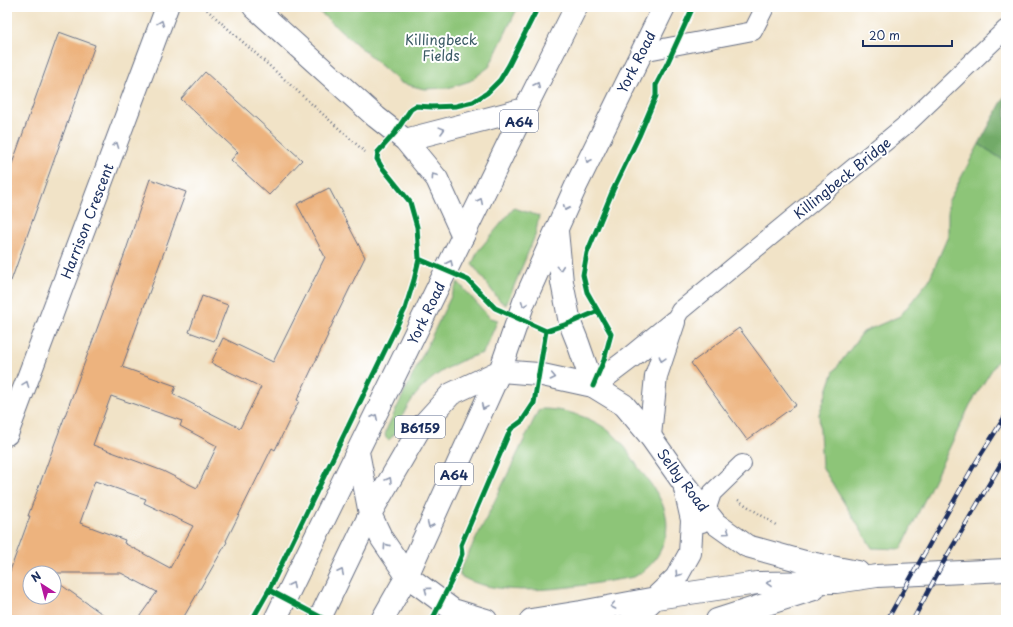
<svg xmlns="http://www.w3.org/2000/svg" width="1013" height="627" font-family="'Playpen Sans',sans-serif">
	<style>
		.green { fill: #8dc578; stroke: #547a6b }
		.forest { fill: #72aa68; stroke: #466c63 }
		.building { fill: #edb37e; fill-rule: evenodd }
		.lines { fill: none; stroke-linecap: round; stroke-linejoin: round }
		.service-casing { stroke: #666e83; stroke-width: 20 }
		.minor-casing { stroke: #666e83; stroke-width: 24 }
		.tertiary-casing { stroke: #666e83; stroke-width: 24 }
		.secondary-casing { stroke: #666e83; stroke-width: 24 }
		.trunk-casing { stroke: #666e83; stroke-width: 24 }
		.path { stroke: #666e83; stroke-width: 2.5; stroke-dasharray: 1 3; stroke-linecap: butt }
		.service { stroke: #fff; stroke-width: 18 }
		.minor { stroke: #fff; stroke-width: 22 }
		.tertiary { stroke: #fff; stroke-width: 22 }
		.secondary { stroke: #fff; stroke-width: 22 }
		.trunk { stroke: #fff; stroke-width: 22 }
		.rail-casing { stroke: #1b2f5e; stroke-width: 4.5 }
		.rail { stroke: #fff; stroke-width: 3; stroke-dasharray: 9; stroke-linecap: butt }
		.cycleway-casing { stroke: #fff; stroke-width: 8 }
		.cycleway { stroke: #00873e; stroke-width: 5 }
		.oneway { stroke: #8d97ae }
		.labels { text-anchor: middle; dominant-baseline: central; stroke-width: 4; stroke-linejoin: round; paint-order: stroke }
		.shield { fill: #fff; stroke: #5f6d8e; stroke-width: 1 }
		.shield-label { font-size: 13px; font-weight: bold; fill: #1b2f5e }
		.park-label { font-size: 14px; fill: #3d5c66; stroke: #fff }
		.street-label { font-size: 14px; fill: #1b2f5e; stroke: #fff }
	</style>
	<rect width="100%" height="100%" fill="#fff"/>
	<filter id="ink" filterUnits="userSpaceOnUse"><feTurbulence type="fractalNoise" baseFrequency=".025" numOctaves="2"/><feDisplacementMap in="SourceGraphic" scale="8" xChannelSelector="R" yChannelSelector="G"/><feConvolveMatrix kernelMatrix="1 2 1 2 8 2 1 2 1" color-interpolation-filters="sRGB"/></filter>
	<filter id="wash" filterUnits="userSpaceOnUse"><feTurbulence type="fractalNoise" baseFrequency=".012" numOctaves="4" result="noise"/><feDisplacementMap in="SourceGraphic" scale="16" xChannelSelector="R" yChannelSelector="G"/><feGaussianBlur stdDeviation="0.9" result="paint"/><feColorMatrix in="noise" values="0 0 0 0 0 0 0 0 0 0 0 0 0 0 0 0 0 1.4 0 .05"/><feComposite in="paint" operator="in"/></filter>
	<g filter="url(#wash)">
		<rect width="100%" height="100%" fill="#f1e3c7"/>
		<path class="green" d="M314,7H518L489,67L470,81L448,88L424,89L401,83Z
			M979,144L1006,162V347L970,405L901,549L872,548L822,467L819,414L834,371L863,332L900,316L929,280L948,236V202Z
			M514,208L539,216L535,236L506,305L499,300L472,264L478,251Z
			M458,282L490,318L498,320L483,353C451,362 421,381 405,411C400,419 398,435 388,440L386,438L385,435L387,428Z
			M541,409C566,409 595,418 614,435C624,444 631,456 638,467C657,492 676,514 662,547C656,561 647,570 634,577C584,585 506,602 460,576V570L487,517L538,411Z"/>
		<path class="forest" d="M1006,94V162L979,144Z"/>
		<g id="blocks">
			<path class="building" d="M59,32L95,45L11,281L7,280V178Z
				M205,72L302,160L269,195L231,160L238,152L181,99Z
				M150,179L186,192L122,367L176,386L173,394L240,428L261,387L211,363L223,338L273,362L325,257L297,204L329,188L365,257L327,335H328L297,400L299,401L287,425L275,450L272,448L226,541L227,542L182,620H137L157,592L121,573H30V597H54V580L111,620H7V579L30,516H28L125,253ZM111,396L182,421L180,426L217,446L197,488L163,471L93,445ZM95,481L146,499L144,503L193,526L170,568L124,543L125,540L80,523Z
				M202,296L228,305L214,341L189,332Z
				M739,328L796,405L747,440L691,363Z"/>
		</g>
	</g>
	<g filter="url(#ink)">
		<use href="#blocks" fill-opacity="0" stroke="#666e83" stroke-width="1"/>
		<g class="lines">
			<defs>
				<path id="service" d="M642,52L753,31L765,7
					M674,322L680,311L908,123L1006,29
					M702,523L712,493L742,464"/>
				<path id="minor" d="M593,386L630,358L674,322
					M7,434L167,7
					M650,436L656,376L674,322"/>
				<path id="tertiary" d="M254,7L376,117L405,140L437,179L463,236
					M405,140L525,109"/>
				<path id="secondary" d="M500,371L538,374L593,386L624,405L650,436L684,484L716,524L747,546L805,562L858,572
					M407,576L453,610L486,620
					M531,620L581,612L656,598L757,583L836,582L877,576L1006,570
					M632,620L676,578L690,553L692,520L685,489
					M717,620L814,589"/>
				<path id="trunk" d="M557,231L562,282L570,323L578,343L593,386
					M358,452L370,514L382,539L407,576
					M275,620L525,109L576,7
					M319,620L370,514L420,428L451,394L500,371
					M382,620L407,576L500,371L524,302L576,186L664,7"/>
			</defs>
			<use href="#service" class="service-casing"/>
			<use href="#minor" class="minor-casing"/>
			<use href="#tertiary" class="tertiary-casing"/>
			<use href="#secondary" class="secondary-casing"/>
			<use href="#trunk" class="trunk-casing"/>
			<path class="path" d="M200,7H204L365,152
				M738,500L776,525"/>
			<use href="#service" class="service"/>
			<use href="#minor" class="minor"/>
			<use href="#tertiary" class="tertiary"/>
			<use href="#secondary" class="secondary"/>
			<use href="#trunk" class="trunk"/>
			<defs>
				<path id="rail" d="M887,620L973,467L1006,415
					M913,620L943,563L1006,455"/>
			</defs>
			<use href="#rail" class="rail-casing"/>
			<use href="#rail" class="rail"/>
			<defs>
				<path id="cycleway" d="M419,259L468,280L495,308L546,331L570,323L598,311
					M593,386L604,360L611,334L587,292L583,275L587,253L613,190L639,136L656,96V85L667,64L693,7
					M269,590L326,620
					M252,620L269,590L405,309L414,280L419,259L417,227L410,202L381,166L377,159L378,152L395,133L411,109L416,106L432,107L456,106L473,102L487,93L500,80L509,65L538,7
					M432,620L451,582L462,554L461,545L509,433L511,429L522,421L534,403L546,331"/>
			</defs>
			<use href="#cycleway" class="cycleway-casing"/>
			<use href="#cycleway" class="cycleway"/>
		</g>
		<defs><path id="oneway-chevron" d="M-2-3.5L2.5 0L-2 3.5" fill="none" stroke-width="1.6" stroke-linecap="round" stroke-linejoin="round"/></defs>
		<g class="oneway">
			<use href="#oneway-chevron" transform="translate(161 23) rotate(-69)"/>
			<use href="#oneway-chevron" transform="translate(537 85) rotate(-63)"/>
			<use href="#oneway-chevron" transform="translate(442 130) rotate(-15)"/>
			<use href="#oneway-chevron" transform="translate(116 145) rotate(-69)"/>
			<use href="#oneway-chevron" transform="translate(588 160) rotate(116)"/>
			<use href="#oneway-chevron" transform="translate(434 176) rotate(-126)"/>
			<use href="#oneway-chevron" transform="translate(480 201) rotate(-64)"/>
			<use href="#oneway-chevron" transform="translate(566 208) rotate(114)"/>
			<use href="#oneway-chevron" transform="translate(450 263) rotate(-65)"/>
			<use href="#oneway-chevron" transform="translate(560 268) rotate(85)"/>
			<use href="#oneway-chevron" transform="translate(524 304) rotate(112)"/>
			<use href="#oneway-chevron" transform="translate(662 359) rotate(108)"/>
			<use href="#oneway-chevron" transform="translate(553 377) rotate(12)"/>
			<use href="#oneway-chevron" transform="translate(26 384) rotate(-69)"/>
			<use href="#oneway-chevron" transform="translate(484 407) rotate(114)"/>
			<use href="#oneway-chevron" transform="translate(375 417) rotate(-64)"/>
			<use href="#oneway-chevron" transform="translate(389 480) rotate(-60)"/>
			<use href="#oneway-chevron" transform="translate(430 525) rotate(114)"/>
			<use href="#oneway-chevron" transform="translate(727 532) rotate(35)"/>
			<use href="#oneway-chevron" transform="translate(386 546) rotate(-125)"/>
			<use href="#oneway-chevron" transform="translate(341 572) rotate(-64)"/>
			<use href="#oneway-chevron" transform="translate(678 574) rotate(123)"/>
			<use href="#oneway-chevron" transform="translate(769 583) rotate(179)"/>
			<use href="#oneway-chevron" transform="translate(292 585) rotate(-63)"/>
			<use href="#oneway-chevron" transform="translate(427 590) rotate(-143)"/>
			<use href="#oneway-chevron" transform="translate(613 606) rotate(169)"/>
		</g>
	</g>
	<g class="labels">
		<g class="shield">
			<rect x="500" y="110" width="38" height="22" rx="3"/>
			<rect x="395" y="416" width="50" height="22" rx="3"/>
			<rect x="435" y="463" width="38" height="22" rx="3"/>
		</g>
		<g class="shield-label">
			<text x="519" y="121">A64</text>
			<text x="420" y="427">B6159</text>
			<text x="454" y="474">A64</text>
		</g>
		<g class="park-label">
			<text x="441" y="39">Killingbeck<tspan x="441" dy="16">Fields</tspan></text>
		</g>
		<g class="street-label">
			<text transform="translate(636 62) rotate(-63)">York Road</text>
			<text transform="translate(842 178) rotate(-39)">Killingbeck Bridge</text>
			<text transform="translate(87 221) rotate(-69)">Harrison Crescent</text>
			<text transform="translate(426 313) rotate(-64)">York Road</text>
			<text transform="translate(683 480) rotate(53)">Selby Road</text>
		</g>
	</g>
	<rect width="1013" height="627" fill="none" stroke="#fff" stroke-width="24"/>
	<g transform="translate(42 585) rotate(324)"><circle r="19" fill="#ffffff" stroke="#a4acbf"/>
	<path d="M0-3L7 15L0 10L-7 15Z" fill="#b5179e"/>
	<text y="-6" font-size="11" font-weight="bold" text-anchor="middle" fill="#1b2f5e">N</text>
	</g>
	<path d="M863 40v6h89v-6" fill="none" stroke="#1b2f5e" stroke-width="2"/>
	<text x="869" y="40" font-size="12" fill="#1b2f5e" stroke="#ffffff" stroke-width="3" paint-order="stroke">20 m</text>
</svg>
